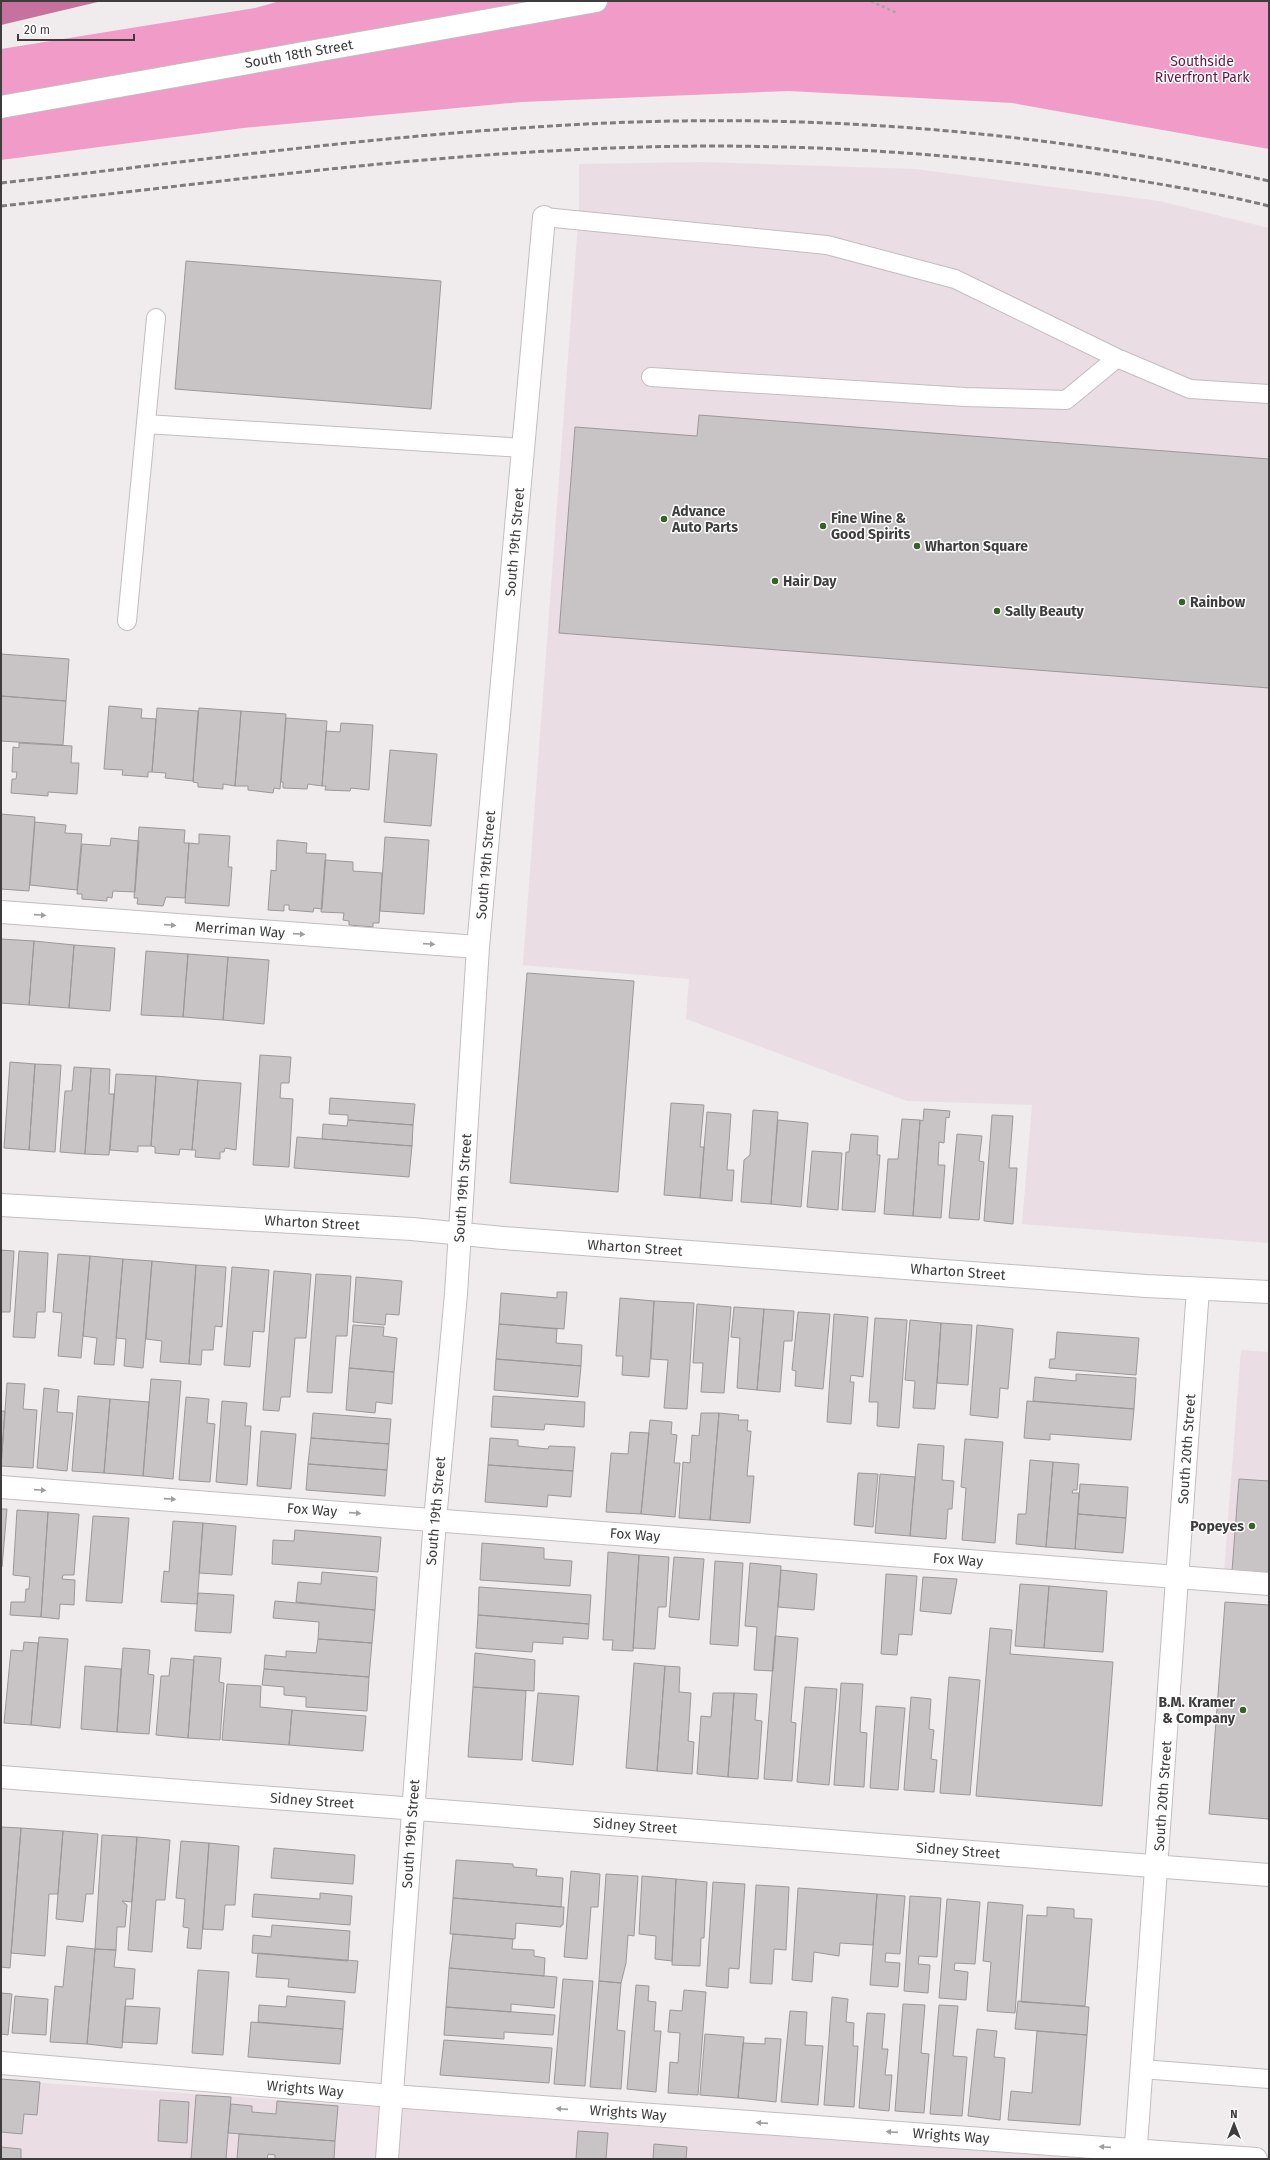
<svg xmlns="http://www.w3.org/2000/svg" width="1270" height="2160" font-family="'Fira Sans',sans-serif">
	<style>
		.built { fill: #eadde3 }
		.green { fill: #f19cc8 }
		.water { fill: #c6719e }
		.building { fill: #c8c3c5; stroke: #9c979a }
		.lines { fill: none; stroke-linecap: round; stroke-linejoin: round }
		.lane-casing { stroke: #c3bdc0; stroke-width: 20 }
		.street-casing { stroke: #c3bdc0; stroke-width: 24 }
		.path { stroke: #a6a3a4; stroke-width: 2.5; stroke-dasharray: 3 3; stroke-linecap: butt }
		.lane { stroke: #fff; stroke-width: 18 }
		.street { stroke: #fff; stroke-width: 22 }
		.rail { stroke: #7f7c7d; stroke-width: 3; stroke-dasharray: 6 3; stroke-linecap: butt }
		.oneway { fill: #9e9e9e }
		.poi-dot { fill: #356323; stroke: #fff; stroke-width: 1.5 }
		.labels { text-anchor: middle; dominant-baseline: central; stroke-width: 3; stroke-linejoin: round; paint-order: stroke }
		.street-label { font-size: 14px; fill: #3e3c3d; stroke: #fff }
		.park-label { font-size: 14px; fill: #611443; stroke: #fff }
		.poi-label { font-size: 14px; font-weight: bold; fill: #3e3c3d; stroke: #fff; text-anchor: start }
	</style>
	<rect width="100%" height="100%" fill="#f0ebed"/>
	<path class="built" d="M703,162L915,169L1159,201L1269,228V1243L1022,1224L1032,1105L907,1101L686,1019L689,979L523,965L579,209V164Z
		M1241,1350L1269,1352V1576L1224,1572Z
		M1,2080L1101,2159H1Z"/>
	<path class="green" d="M280,1H1269V149L1012,103L789,91L522,102L243,128L1,160V49L255,8Z"/>
	<path class="water" d="M1,1H102L1,25Z"/>
	<path class="building" d="M186,261L441,281L431,409L175,389Z
		M699,415L1269,459V688L559,633L575,427L697,436Z
		M1,654L69,659L66,701L1,696Z
		M1,696L66,701L63,745L1,741Z
		M109,706L142,709L141,718L156,719L152,772H148V777L122,775L123,770L104,769Z
		M157,708L198,711L193,781L165,778L166,773L152,772Z
		M199,708L241,711L235,786L223,784V789L198,787V783L193,782Z
		M241,711L286,714L280,789L274,788L273,793L248,790V786H235Z
		M286,718L327,721L322,786L308,784L307,789L283,788V782H281Z
		M341,723L373,725L369,790L351,788L350,791L325,790L326,786H322L326,731L340,732Z
		M19,743L72,746L71,763H79L77,794L48,792V796L11,793L12,779H16L17,772H12L13,747L19,748Z
		M390,750L437,754L431,826L384,822Z
		M1,814L35,817L29,891L1,889Z
		M35,822L66,825L65,833L82,834L77,890L30,885Z
		M139,827L185,830L184,843H189L185,898L166,897L163,906L137,904L138,898H134Z
		M199,834L230,836L228,867H232L229,906L185,903L189,843L199,844Z
		M385,837L429,840L424,914L380,911Z
		M111,838L139,841L135,892L113,891L112,898L107,897V901L82,899V894H77L82,844L110,846Z
		M277,840L307,843L306,853L326,854L322,909L314,908L313,912L289,910V905H284V911L268,910L271,870L276,871Z
		M325,860L353,862V871L382,873L379,923H373V927L349,925V921L343,920L344,913L321,912Z
		M1,939L34,941L29,1005L1,1003Z
		M34,941L74,945L69,1008L29,1005Z
		M74,945L115,948L110,1011L69,1008Z
		M146,951L188,954L183,1017L141,1015Z
		M188,954L228,957L223,1020L183,1017Z
		M228,957L269,960L264,1024L223,1020Z
		M527,973L634,981L618,1192L510,1183Z
		M260,1055L291,1057L289,1083H281L280,1098L293,1099L289,1167L253,1165Z
		M10,1062L35,1064L29,1150L4,1148Z
		M35,1064L61,1065L55,1152L29,1150Z
		M74,1067L91,1068L85,1154L60,1152L65,1091H72Z
		M91,1068L110,1069L109,1094H114L109,1155L85,1154Z
		M116,1074L156,1076L151,1146H138V1152L110,1150Z
		M156,1076L198,1080L192,1150L180,1149L179,1155L155,1153V1147L151,1146Z
		M198,1080L241,1083L236,1150L225,1148L224,1152H220V1159L195,1157L196,1150H192Z
		M330,1098L415,1104L413,1125L348,1120V1115L329,1114Z
		M671,1103L704,1105L700,1147H704L700,1198L664,1195Z
		M924,1109L950,1111L949,1118L946,1117L944,1143L939,1142L938,1165H945L941,1218L913,1216L920,1120L923,1121Z
		M753,1110L778,1112L771,1204L741,1202L744,1160L750,1155Z
		M707,1112L731,1114L727,1170H734L732,1201L700,1198Z
		M992,1115L1013,1116L1009,1168H1017L1013,1224L984,1221Z
		M902,1119L920,1120L913,1216L884,1214L888,1159H898Z
		M348,1120L413,1125L412,1146L322,1139L323,1124L347,1126Z
		M778,1120L808,1123L801,1207L771,1204Z
		M851,1134L878,1136L877,1155H880L875,1212L842,1210L846,1152H849Z
		M957,1134L982,1136L979,1161L984,1162L979,1220L949,1218Z
		M297,1137L412,1146L409,1177L294,1168Z
		M812,1151L842,1153L838,1210L807,1207Z
		M1,1250L14,1251L10,1312H1Z
		M19,1251L48,1253L45,1312H37L35,1338L13,1337Z
		M58,1254L90,1256L81,1358L58,1356L62,1313L53,1312Z
		M90,1256L123,1259L114,1365L94,1364L97,1338L83,1336Z
		M123,1259L152,1261L143,1368L124,1366L126,1339L116,1338Z
		M152,1261L196,1265L189,1364L160,1362L162,1341L146,1339Z
		M196,1265L226,1267L222,1327L215,1326L213,1350H202L201,1365L189,1364Z
		M232,1267L269,1270L264,1332L253,1331L250,1367L224,1365Z
		M274,1271L311,1274L306,1338H295L290,1397H281L279,1411L263,1410Z
		M316,1274L351,1276L347,1336H336L332,1393L307,1392Z
		M356,1277L402,1281L399,1315L386,1314L385,1325L353,1322Z
		M557,1292H567L564,1329L499,1324L501,1293L557,1298Z
		M620,1298L654,1301L649,1377L622,1375L623,1356H616Z
		M654,1301L694,1303L687,1409L664,1408L668,1360L651,1359Z
		M697,1304L731,1307L724,1393L701,1392L703,1363H693Z
		M734,1307L764,1309L757,1390L737,1388L740,1338L731,1337Z
		M764,1309L794,1311L792,1341H784L780,1392L757,1390Z
		M798,1312L830,1314L823,1389L795,1386L796,1371L792,1370Z
		M834,1314L868,1317L863,1377L851,1375L850,1382H854L851,1424L827,1422Z
		M875,1318L907,1320L899,1428L877,1426L878,1402H869Z
		M910,1320L941,1323L935,1409L913,1408L915,1381L905,1380Z
		M941,1323L972,1325L968,1385L937,1383Z
		M499,1324L557,1329L556,1343L582,1345L581,1366L496,1359Z
		M353,1325L384,1327L383,1336L397,1338L394,1372L349,1368Z
		M977,1325L1013,1329L1008,1389L1000,1388L998,1418L970,1415Z
		M1057,1332L1139,1338L1136,1375L1049,1368L1050,1359H1055Z
		M496,1359L581,1366L578,1397L494,1390Z
		M349,1368L394,1372L392,1404L376,1402L375,1413L346,1410Z
		M1076,1374L1136,1378L1134,1409L1033,1401L1035,1377L1076,1381Z
		M151,1379L181,1381L173,1479L143,1476Z
		M7,1383L25,1384L23,1409L37,1410L33,1468L1,1466Z
		M44,1388L59,1390L57,1412L73,1413L67,1471L37,1468Z
		M78,1396L110,1399L104,1473L72,1471Z
		M493,1396L585,1402L584,1427L545,1424L544,1430L491,1427Z
		M186,1397L209,1399L207,1423L215,1424L210,1482L179,1480Z
		M110,1399L149,1402L143,1476L104,1473Z
		M222,1401L247,1403L245,1426H251L247,1485L216,1482Z
		M1027,1401L1134,1409L1131,1440L1050,1434V1440L1024,1438Z
		M1,1411H5L1,1466Z
		M313,1413L391,1419L389,1444L311,1438Z
		M701,1413H719L710,1520L679,1518L683,1462L690,1463L692,1435L699,1436Z
		M719,1413L739,1415L738,1420H748L747,1431H751L747,1476H754L750,1523L710,1520Z
		M650,1420L672,1422L671,1434L677,1435L674,1463H680L675,1517L641,1514Z
		M261,1431L296,1434L291,1489L257,1486Z
		M630,1432L649,1433L641,1514L606,1512L611,1453L628,1454Z
		M311,1438L389,1444L387,1470L308,1464Z
		M490,1438L518,1440V1446L548,1449L549,1446L575,1447L573,1471L488,1465Z
		M965,1439L1003,1442L995,1543L962,1540L966,1488L961,1487Z
		M918,1444L944,1446L942,1480L954,1481L952,1509H948L946,1539L910,1536Z
		M1030,1460L1053,1462L1046,1547L1016,1544L1018,1514H1026Z
		M1053,1462L1079,1464L1077,1490H1073L1072,1493H1079L1075,1549L1046,1547Z
		M308,1464L387,1470L385,1496L306,1490Z
		M488,1465L573,1471L571,1497L548,1495L547,1507L485,1502Z
		M858,1473L878,1474L873,1527L854,1525Z
		M880,1474L915,1477L910,1536L875,1533Z
		M1239,1479L1269,1481V1574L1232,1571Z
		M1080,1484L1128,1487L1126,1518L1078,1514Z
		M1,1509H7L2,1567H1Z
		M17,1510L48,1512L41,1617L10,1615L11,1602H25L26,1589H29L30,1577L13,1575Z
		M48,1512L79,1514L74,1575H63L62,1579L75,1580L74,1605L60,1604L59,1619L41,1617Z
		M1078,1514L1126,1518L1123,1553L1075,1549Z
		M93,1516L129,1518L122,1603L86,1601Z
		M173,1521L203,1523L197,1604L161,1602L164,1571L169,1572Z
		M203,1523L236,1526L232,1575L199,1573Z
		M295,1530L381,1537L378,1572L272,1564L273,1540L294,1541Z
		M482,1543L544,1548V1559L572,1561L570,1586L480,1580Z
		M608,1552L639,1555L633,1651L612,1650L613,1640H603Z
		M639,1555L669,1557L666,1607H658L655,1649L633,1648Z
		M674,1557L704,1559L699,1620L669,1617Z
		M715,1561L743,1563L738,1646L710,1644Z
		M750,1563L781,1566L773,1671L754,1670L757,1627L745,1626Z
		M781,1570L817,1574L814,1610L778,1607Z
		M322,1572L377,1577L375,1610L296,1602L298,1582L321,1584Z
		M886,1574L917,1576L912,1635L899,1634L897,1655L881,1654Z
		M923,1577L957,1579L951,1614L920,1611Z
		M1020,1584L1049,1586L1044,1648L1015,1646Z
		M1049,1586L1107,1591L1103,1652L1044,1648Z
		M479,1587L591,1595L589,1624L478,1615Z
		M198,1593L234,1595L231,1633L195,1631Z
		M275,1601L375,1610L372,1643L318,1639L319,1622L273,1618Z
		M1225,1602L1269,1605V1819L1209,1814Z
		M478,1615L589,1624L588,1639L563,1637V1644L533,1642L532,1652L476,1648Z
		M990,1628L1012,1630L1010,1654L1113,1662L1102,1806L976,1796Z
		M775,1636L798,1638L791,1722L796,1723L792,1781L764,1779Z
		M39,1637L68,1639L60,1728L31,1725Z
		M318,1639L372,1643L369,1677L264,1669L265,1655L286,1657V1651L316,1653Z
		M24,1642L38,1643L31,1725L4,1723L11,1650L23,1651Z
		M123,1648L150,1650L148,1674L154,1675L149,1734L117,1732Z
		M475,1653L535,1660L534,1691L473,1687Z
		M194,1656L221,1658L219,1682L224,1683L220,1740L188,1738Z
		M171,1658L194,1660L188,1738L156,1735L161,1676H169Z
		M634,1663L665,1666L657,1771L626,1768Z
		M85,1666L121,1669L117,1732L81,1729Z
		M665,1666L680,1667L679,1692L691,1693L688,1741L694,1742L692,1774L657,1771Z
		M264,1669L369,1677L367,1711L306,1707V1697L284,1695V1687L262,1685Z
		M949,1677L980,1680L970,1795L940,1793Z
		M841,1683L863,1684L860,1732L867,1733L864,1787L834,1785Z
		M227,1684L261,1686L260,1707L292,1710L289,1745L222,1740Z
		M473,1687L526,1691L522,1760L468,1757Z
		M805,1687L837,1689L829,1785L797,1782Z
		M538,1693L579,1696L573,1765L532,1761Z
		M713,1693H734L728,1777L697,1774L701,1716L711,1717Z
		M734,1693L757,1694L755,1720L762,1721L758,1779L728,1777Z
		M911,1697L931,1699L929,1729L934,1730L931,1759L937,1760L934,1792L904,1790Z
		M876,1706L905,1708L898,1790L870,1788Z
		M292,1710L366,1716L363,1751L289,1745Z
		M1,1827L21,1828L10,1968L1,1967Z
		M21,1828L63,1831L58,1894H49L45,1956L11,1953Z
		M63,1831L98,1834L93,1894H86L83,1922L56,1919Z
		M102,1835L137,1837L132,1902L122,1901L127,1905L125,1927H117L116,1950L95,1949Z
		M137,1837L170,1840L165,1900H156L152,1952L128,1950Z
		M181,1841L209,1843L201,1949L187,1948L189,1928L183,1927L185,1899L176,1898Z
		M209,1843L239,1846L235,1905H225L223,1930L203,1929Z
		M274,1848L355,1855L353,1884L271,1878Z
		M456,1860L513,1864V1867L537,1869L536,1876L563,1878L561,1907L453,1898Z
		M571,1871L600,1874L598,1907H591L587,1959L564,1957Z
		M606,1874L638,1876L634,1936L628,1935L626,1963L621,1983L599,1981Z
		M642,1876L676,1879L672,1961L655,1959L656,1936L639,1934Z
		M676,1879L707,1882L704,1938H701L700,1966L672,1965Z
		M713,1882L745,1884L739,1969L729,1968L728,1988L706,1986Z
		M756,1885L789,1887L786,1950L774,1949L772,1984L750,1983Z
		M798,1888L877,1894L873,1945L840,1943L839,1956L814,1952L812,1982L792,1980Z
		M320,1893L352,1896L350,1925L252,1917L254,1894L320,1899Z
		M877,1894L905,1896L900,1954L886,1953L885,1962L900,1963L898,1987L870,1985Z
		M910,1896L941,1898L937,1957L919,1956L918,1964L930,1965L928,1993L904,1991Z
		M453,1898L564,1907L563,1925H561V1927L516,1923L515,1939L453,1934H450Z
		M947,1899L980,1902L975,1964L955,1963L954,1970L968,1972L966,2000L939,1998Z
		M988,1902L1023,1905L1015,2013L987,2011L991,1962L983,1961Z
		M1047,1907L1074,1909V1918L1092,1919L1085,2006L1021,2002L1027,1915L1047,1916Z
		M272,1925L350,1931L348,1961L252,1953L253,1935L271,1937Z
		M453,1934L513,1939L512,1949L534,1950V1956L545,1958L544,1976L449,1968Z
		M67,1946L95,1949L87,2044L50,2042L55,1986L63,1987Z
		M95,1949L116,1950L114,1967L135,1969L133,1999H126L122,2048L87,2044Z
		M258,1953L358,1961L355,1993L288,1987L289,1979L256,1977Z
		M449,1968L557,1977L554,2008L511,2004V2012L446,2007Z
		M198,1970L229,1972L223,2055L192,2053Z
		M563,1979L593,1981L585,2086L554,2084Z
		M599,1981L621,1983L617,2030L625,2031L621,2089L590,2087Z
		M636,1985L649,1986L648,2001L656,2002L654,2031H661L656,2092L627,2089Z
		M684,1990L706,1992L698,2095L668,2093L670,2062L678,2063L680,2033L668,2032L670,2010L682,2011Z
		M1,1993L12,1994L8,2035L1,2034Z
		M15,1996L48,1999L46,2035L12,2033Z
		M287,1996L345,2001L343,2029L258,2022L259,2005L286,2007Z
		M832,1997L848,1999L846,2022L854,2023L853,2046H858L854,2107L824,2105Z
		M1018,2001L1089,2007L1087,2035L1015,2029Z
		M903,2004L925,2005L921,2053L929,2054L924,2113L895,2111Z
		M939,2005L958,2006L953,2056L967,2057L962,2116L930,2114Z
		M125,2006L160,2008L157,2044L122,2042Z
		M446,2007L555,2015L553,2035L504,2032V2039L444,2035Z
		M790,2011L807,2012L805,2045L823,2046L818,2105L781,2102Z
		M867,2013L885,2014L882,2049H888L885,2075H892L889,2111L859,2108Z
		M251,2022L343,2029L340,2064L248,2057Z
		M977,2029L997,2031L994,2057L1005,2058L1000,2120L968,2116Z
		M1037,2031L1087,2035L1080,2125L1008,2120L1011,2091L1032,2093Z
		M705,2034L744,2037L738,2098L700,2095Z
		M765,2038L781,2039L776,2102L738,2098L743,2043L765,2044Z
		M444,2040L552,2048L549,2083L440,2075Z
		M1,2079L40,2082L37,2115L24,2114L22,2134L1,2132Z
		M196,2095L231,2097L226,2159H191Z
		M160,2100L189,2102L187,2143L158,2141Z
		M277,2101L338,2106L335,2141L228,2133L231,2104L252,2106V2112L276,2114Z
		M578,2131L608,2133L606,2159H576Z
		M239,2134L335,2141L334,2159H275V2155L268,2154L267,2159H237Z
		M654,2144L687,2147L686,2159H653Z
		M1,2147L21,2149V2159H1Z"/>
	<g class="lines">
		<defs>
			<path id="lane" d="M544,217L827,245L955,279L1117,358L1190,389L1269,394
				M651,377L965,397L1066,400L1117,358
				M146,424L524,448
				M127,621L156,318
				M1142,2069L1269,2079"/>
			<path id="street" d="M1,107L596,1
				M1,912L478,947
				M1,1205L412,1229L503,1238L1146,1286L1269,1292
				M1,1487L1269,1584
				M1,1777L1269,1875
				M1,2063L392,2096L1256,2159
				M387,2159L435,1520L456,1294L478,947L544,217
				M1135,2159L1198,1289"/>
		</defs>
		<use href="#lane" class="lane-casing"/>
		<use href="#street" class="street-casing"/>
		<path class="path" d="M871,1L897,13"/>
		<use href="#lane" class="lane"/>
		<use href="#street" class="street"/>
		<path class="rail" d="M1,183C179,163 358,138 536,127C781,110 1030,127 1269,181
			M1,206C190,186 379,159 569,150C750,140 932,149 1112,176C1164,185 1217,193 1269,206"/>
	</g>
	<defs><path id="oneway-solid" d="M-6-.8H1V-3.2L6.5 0L1 3.2V.8H-6Z"/></defs>
	<g class="oneway">
		<use href="#oneway-solid" transform="translate(40 915) rotate(4)"/>
		<use href="#oneway-solid" transform="translate(170 925) rotate(4)"/>
		<use href="#oneway-solid" transform="translate(299 934) rotate(4)"/>
		<use href="#oneway-solid" transform="translate(429 944) rotate(4)"/>
		<use href="#oneway-solid" transform="translate(40 1490) rotate(4)"/>
		<use href="#oneway-solid" transform="translate(170 1499) rotate(4)"/>
		<use href="#oneway-solid" transform="translate(355 1513) rotate(4)"/>
		<use href="#oneway-solid" transform="translate(562 2109) rotate(-176)"/>
		<use href="#oneway-solid" transform="translate(762 2123) rotate(-176)"/>
		<use href="#oneway-solid" transform="translate(892 2132) rotate(-176)"/>
		<use href="#oneway-solid" transform="translate(1105 2147) rotate(-176)"/>
	</g>
	<g class="poi-dot">
		<circle cx="664" cy="519" r="4"/>
		<circle cx="823" cy="526" r="4"/>
		<circle cx="917" cy="546" r="4"/>
		<circle cx="775" cy="581" r="4"/>
		<circle cx="1182" cy="602" r="4"/>
		<circle cx="997" cy="611" r="4"/>
		<circle cx="1252" cy="1526" r="4"/>
		<circle cx="1243" cy="1710" r="4"/>
	</g>
	<g class="labels">
		<g class="street-label">
			<text transform="translate(299 54) rotate(-10)">South 18th Street</text>
			<text transform="translate(515 542) rotate(-85)">South 19th Street</text>
			<text transform="translate(486 865) rotate(-85)">South 19th Street</text>
			<text transform="translate(240 930) rotate(4)">Merriman Way</text>
			<text transform="translate(463 1188) rotate(-86)">South 19th Street</text>
			<text transform="translate(312 1223) rotate(3)">Wharton Street</text>
			<text transform="translate(635 1248) rotate(4)">Wharton Street</text>
			<text transform="translate(958 1272) rotate(4)">Wharton Street</text>
			<text transform="translate(1187 1449) rotate(-86)">South 20th Street</text>
			<text transform="translate(312 1510) rotate(4)">Fox Way</text>
			<text transform="translate(436 1511) rotate(-85)">South 19th Street</text>
			<text transform="translate(635 1535) rotate(4)">Fox Way</text>
			<text transform="translate(958 1560) rotate(4)">Fox Way</text>
			<text transform="translate(1163 1796) rotate(-86)">South 20th Street</text>
			<text transform="translate(312 1801) rotate(4)">Sidney Street</text>
			<text transform="translate(635 1826) rotate(4)">Sidney Street</text>
			<text transform="translate(411 1834) rotate(-86)">South 19th Street</text>
			<text transform="translate(958 1851) rotate(4)">Sidney Street</text>
			<text transform="translate(305 2089) rotate(5)">Wrights Way</text>
			<text transform="translate(628 2113) rotate(4)">Wrights Way</text>
			<text transform="translate(951 2136) rotate(4)">Wrights Way</text>
		</g>
		<g class="park-label">
			<text x="1202" y="61">Southside<tspan x="1202" dy="16">Riverfront Park</tspan></text>
		</g>
		<g class="poi-label">
			<text x="672" y="511">Advance<tspan x="672" dy="16">Auto Parts</tspan></text>
			<text x="831" y="518">Fine Wine &amp;<tspan x="831" dy="16">Good Spirits</tspan></text>
			<text x="925" y="546">Wharton Square</text>
			<text x="783" y="581">Hair Day</text>
			<text x="1190" y="602">Rainbow</text>
			<text x="1005" y="611">Sally Beauty</text>
			<text x="1244" y="1526" text-anchor="end">Popeyes</text>
			<text x="1235" y="1702" text-anchor="end">B.M. Kramer<tspan x="1235" dy="16">&amp; Company</tspan></text>
		</g>
	</g>
	<rect width="1270" height="2160" fill="none" stroke="#3e3c3d" stroke-width="4"/>
	<g transform="translate(1234 2124)" stroke="#ffffff" stroke-width="3" paint-order="stroke">
	<path d="M0-3L7 15L0 10L-7 15Z" fill="#3e3c3d"/>
	<text y="-6" font-size="11" font-weight="bold" text-anchor="middle" fill="#3e3c3d">N</text>
	</g>
	<path d="M18 34v6h116v-6" fill="none" stroke="#3e3c3d" stroke-width="2"/>
	<text x="24" y="34" font-size="12" fill="#3e3c3d" stroke="#ffffff" stroke-width="3" paint-order="stroke">20 m</text>
</svg>
